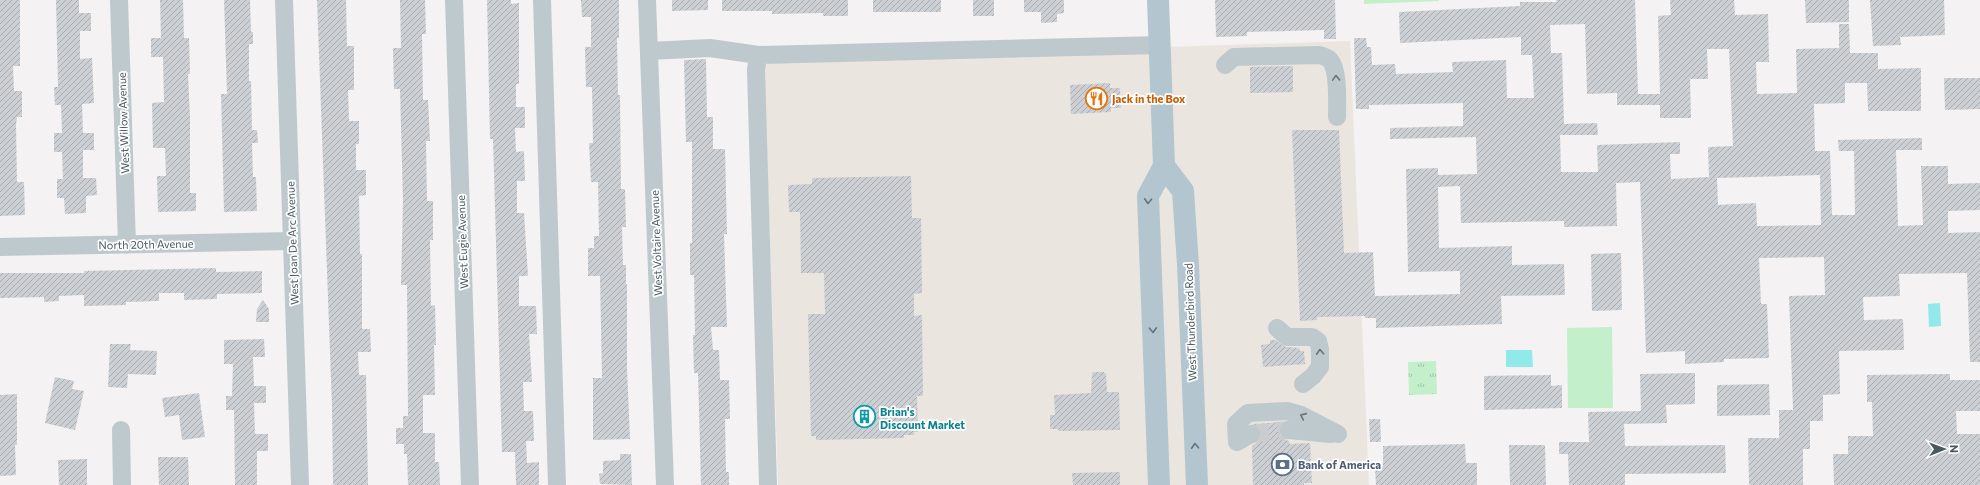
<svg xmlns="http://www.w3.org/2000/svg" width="1980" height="485" font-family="Commissioner,sans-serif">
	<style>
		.commercial { fill: #eae5df }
		.grass { fill: #c3efcb }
		.park { fill: url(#park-tufts) }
		.water { fill: #92e9ea }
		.building { fill: url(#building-hatch); fill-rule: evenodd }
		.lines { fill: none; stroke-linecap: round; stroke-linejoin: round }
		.minor-tunnel { stroke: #cacccd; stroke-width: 18; stroke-dasharray: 18 9; stroke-linecap: butt }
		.minor { stroke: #bec9cd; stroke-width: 18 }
		.major { stroke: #b3c6cf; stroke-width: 22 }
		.oneway { stroke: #67757a }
		.oneway2 { stroke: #64747b }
		.labels { text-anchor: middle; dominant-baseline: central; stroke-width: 3.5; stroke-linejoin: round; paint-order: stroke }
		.food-label { font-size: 11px; font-weight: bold; fill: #c56008; stroke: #fff; text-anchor: start }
		.street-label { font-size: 11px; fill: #4a595f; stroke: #fff }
		.culture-label { font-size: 11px; font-weight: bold; fill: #0d838f; stroke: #fff; text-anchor: start }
		.service-label { font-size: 11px; font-weight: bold; fill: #4e5e75; stroke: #fff; text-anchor: start }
	</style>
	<defs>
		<pattern id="park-tufts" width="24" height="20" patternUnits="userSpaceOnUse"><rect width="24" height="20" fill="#c3efcb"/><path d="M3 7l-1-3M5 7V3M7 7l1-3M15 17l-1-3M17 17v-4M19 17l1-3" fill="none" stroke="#a0c5a8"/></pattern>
		<pattern id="building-hatch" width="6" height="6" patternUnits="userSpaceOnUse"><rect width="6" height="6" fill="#ccd0d4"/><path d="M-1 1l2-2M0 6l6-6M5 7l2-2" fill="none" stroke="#a8acaf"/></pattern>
	</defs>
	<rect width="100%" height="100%" fill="#f4f2f2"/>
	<path class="commercial" d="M1350,41L1369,485H778L764,66L771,60Z"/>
	<path class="grass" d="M1364,0H1439V1L1364,4Z
		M1612,327L1613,408H1568L1567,328Z"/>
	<path class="park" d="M1436,361L1437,394L1409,395L1408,362Z"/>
	<path class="water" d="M1940,303L1941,326L1929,327L1928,304Z
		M1506,350H1532L1533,367H1506Z"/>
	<path class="building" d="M0,0H20V66H13L14,91H22V117H17L16,125L17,182H24L25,215L0,216Z
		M56,0H79V13H91V31H80V59L92,58L94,103L82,104L83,133H94V150H83V178H96L97,195L86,196V213L65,214L64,198H57V179H63L62,152H54V133H62L61,105H55L54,87H58Z
		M160,0H183L184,38H189L190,74H188L190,118V193H196V211L158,212L157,176H166L165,148H153L152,103L164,102L163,57H151V38H161Z
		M224,0H250L251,32H253V44H249V81H251L252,130H257L258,143H252L253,177H256L257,211L224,212L221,94H227Z
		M317,0H346L347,46H354V90H348L349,121H359V144H356V170H366V195L359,196L360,254H362V329H370L371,352H358L359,375H366L368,485H333L332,406Z
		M400,0H425L426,34H422L423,100H428L430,141H426L427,201H433V240H430L431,306L435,305L436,345H434L435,395H423V433H435V462H439L440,485H408L407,454H404V444H396V428H403V416H408L407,285H401L403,201L400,89H394L393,48H401Z
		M487,0H511V4L519,3V84H516V107H525V128H515L516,152L524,151L525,181H517V213H524L528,276H519V306H536L537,334H529L532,382H523L524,411H533L534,441H526L527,463L539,462V485H516L515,452H502L493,139H490Z
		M581,0H619V38H617L618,95H620L621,189H625L626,227H622L623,265H626V284H627V369L630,439L593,440V378H602L600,276H588V248H594V236H599L598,182H591L589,143H593L592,87H586L585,47H591V17H582Z
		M672,0H708V10L672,11Z
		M722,0H848V16H823V13L772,14V11H722Z
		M873,0H941V12H873Z
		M973,0H994V16H973Z
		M1024,0H1064V13L1057,14V22L1041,23V12H1024Z
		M1215,0H1335L1336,39H1324V30L1247,32V36L1216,37Z
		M1556,0H1635L1638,94H1660L1658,16L1671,15L1670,0H1734L1735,15L1768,14L1769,62H1756L1757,94L1797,93L1796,49L1839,48V24H1849L1850,53H1878V69L1921,68V111H1868L1867,83H1845V103L1814,104L1815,151H1830L1832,215H1855L1854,151H1839L1838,140L1922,138V150H1896L1898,226L1923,225L1921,166H1948V184L1980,183V210L1948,211V233L1980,232V362H1970L1967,273L1899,274L1900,296L1863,297L1864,320L1903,319L1904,350L1839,351L1840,394L1823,395V421H1810V449H1803V485H1749L1748,438H1779V410H1793L1789,296L1825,295L1824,257L1759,258L1761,304H1767L1769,358L1724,359V362L1685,364V351L1646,353L1640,182L1616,183L1617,226L1564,227V221L1461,223L1460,186L1438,187L1439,248L1512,246V265L1564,264L1565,295L1501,296L1502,324L1376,328V318H1365V316L1317,317V320L1300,321L1292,130H1339L1344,253L1373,252L1375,296L1460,294V271L1408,272L1406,169L1438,168V175L1477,174L1476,137L1390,139V128L1463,126V103L1369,105V109H1356L1354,38H1366L1367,47H1371L1372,65L1395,64L1396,74L1453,72L1452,62L1506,60L1507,98H1534L1532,55H1521V37L1400,43L1399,12L1520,6V2H1557ZM1585,24L1587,94L1617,93V105H1660V118H1691L1690,79H1708L1707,49H1729L1733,146L1708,147L1709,177L1671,179L1670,154H1680V142L1597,145L1598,172H1561L1560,135H1598L1597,123L1564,124L1562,53H1551L1550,25ZM1820,175L1821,225L1757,226L1756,203L1718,205L1717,178Z
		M1805,0H1849V22L1806,23Z
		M1870,0H1944L1945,35L1900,37L1901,45L1873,46Z
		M706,59L707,117H713V149H725L727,234H724L727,327H711L713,350H719L720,380H729L730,419H725L726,472H729V485H701L698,373H694L693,335H695L694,275H690V243H692V142H686L684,60Z
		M1293,66V92L1250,93V67Z
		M1944,78H1980V109L1945,110Z
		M1110,83V88H1120L1121,108H1111V112L1071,114L1070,85Z
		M911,176L912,218H921L922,293L914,294V316L922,315L923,396H917L918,432H914V435H904V438L816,440V436H811L808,314H825L824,273H801L800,212H789L788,185L812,184V178Z
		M1621,253L1622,310L1592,311L1591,254Z
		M216,268V272L262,271V293L217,294V299L184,300V293H159V301L126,302V305L84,306V295L59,296V301L44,302V297L0,298V273H84V271Z
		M263,300L269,309V322H256L257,309Z
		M264,339L265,357H253L254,386H266V403H254L255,434H268V451H257V485H235L234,410H226V396H232L233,364H224V340Z
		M1270,340H1275L1286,347L1299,348L1300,351H1304L1305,364L1263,367L1261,345L1270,344Z
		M110,344H131L130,350L157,351L156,375L128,374L127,388L108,387Z
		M1092,372H1104V373H1106L1107,392H1119L1120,430L1059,431L1058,429H1050V415H1055L1054,395L1091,393Z
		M1695,373V404L1666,405L1667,423L1624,424L1625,446L1725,445L1726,473L1625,474V485H1569L1568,454H1559V442H1589L1588,412L1641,411L1640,374Z
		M1950,374V380H1980V411H1956L1957,434H1980V485H1834L1833,454H1848V436H1873L1872,402H1867V375Z
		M1551,375V386L1562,385V408L1484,410V376Z
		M55,377L74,381L72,389L84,391L75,430L45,423Z
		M1769,384L1770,415L1717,416V385Z
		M199,393L205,437L182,440L179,415L165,417L162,398Z
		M17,394V445H15L16,475L0,476V395Z
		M1369,419H1380L1381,442H1370Z
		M1283,422L1279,429V434L1283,439L1289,441L1290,444L1310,443L1312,483H1304V485H1253L1252,446L1260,440L1261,434L1260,428L1252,424Z
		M1465,444L1466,463H1477V485H1376L1375,466H1383V446Z
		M1509,445H1545L1546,485H1510Z
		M620,454H631L632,485L600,484L599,474L603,473V461L620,460Z
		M158,457H188L189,485H159Z
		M87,459V485H59L58,460Z
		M1120,472V485H1073L1072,473Z"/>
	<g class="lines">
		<path class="minor-tunnel" d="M1251,434L1289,430"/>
		<path class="minor" d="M119,0L127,245
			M284,0L300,485
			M454,0L470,485
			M542,0L557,485
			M647,0L665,485
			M649,51L710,48L758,55L1160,45
			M758,55L756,70L768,485
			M1225,65L1234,57L1319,55C1323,56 1327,57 1330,60C1339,70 1337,103 1337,117
			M0,247L292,241
			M1277,328L1287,337H1312L1318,341L1320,349V367L1313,376L1303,384
			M121,430L122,485
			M1289,430L1331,434
			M1251,434L1237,442L1236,424L1248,413L1287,411L1301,415L1338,434"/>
		<path class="major" d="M1158,0L1164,166L1148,196L1159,485
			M1164,166L1183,191L1188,265L1197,485"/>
	</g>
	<defs><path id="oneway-chevron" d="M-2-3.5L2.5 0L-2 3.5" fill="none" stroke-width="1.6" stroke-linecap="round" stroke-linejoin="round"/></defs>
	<g class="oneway">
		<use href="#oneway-chevron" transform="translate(1336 78) rotate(-92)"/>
		<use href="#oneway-chevron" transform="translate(1320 352) rotate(-93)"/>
		<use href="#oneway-chevron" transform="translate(1303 416) rotate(-156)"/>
	</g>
	<g class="oneway2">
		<use href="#oneway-chevron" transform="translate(1148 201) rotate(93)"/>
		<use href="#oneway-chevron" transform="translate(1153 330) rotate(87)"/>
		<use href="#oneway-chevron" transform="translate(1195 446) rotate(-93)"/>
	</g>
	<defs>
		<symbol id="restaurant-ring" viewBox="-11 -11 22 22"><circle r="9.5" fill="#fff" stroke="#e8710a" stroke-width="1.5"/><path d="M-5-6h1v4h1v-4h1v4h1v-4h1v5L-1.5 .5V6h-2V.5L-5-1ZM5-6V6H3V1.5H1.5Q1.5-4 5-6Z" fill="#e8710a"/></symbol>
		<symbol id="building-ring" viewBox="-11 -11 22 22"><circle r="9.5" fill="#fff" stroke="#0f9aa8" stroke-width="1.5"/><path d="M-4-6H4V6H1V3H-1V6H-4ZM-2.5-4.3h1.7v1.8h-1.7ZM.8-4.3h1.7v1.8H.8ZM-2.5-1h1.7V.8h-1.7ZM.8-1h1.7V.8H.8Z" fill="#0f9aa8"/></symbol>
		<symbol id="bank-ring" viewBox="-11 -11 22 22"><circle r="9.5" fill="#fff" stroke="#5c6f8a" stroke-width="1.5"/><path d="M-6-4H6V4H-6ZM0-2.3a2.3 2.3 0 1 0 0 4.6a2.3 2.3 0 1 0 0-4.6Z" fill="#5c6f8a"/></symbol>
	</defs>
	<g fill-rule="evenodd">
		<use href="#restaurant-ring" x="1084" y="86" width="25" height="25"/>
		<use href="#building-ring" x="852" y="404" width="25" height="25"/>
		<use href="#bank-ring" x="1270" y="452" width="25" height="25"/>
	</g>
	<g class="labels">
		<g class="food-label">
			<text x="1112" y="98">Jack in the Box</text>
		</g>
		<g class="street-label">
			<text transform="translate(123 123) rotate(-92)">West Willow Avenue</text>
			<text transform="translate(462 242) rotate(-92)">West Eugie Avenue</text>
			<text transform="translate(292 243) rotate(-92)">West Joan De Arc Avenue</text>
			<text transform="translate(656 243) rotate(-92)">West Voltaire Avenue</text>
			<text transform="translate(146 244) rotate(-1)">North 20th Avenue</text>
			<text transform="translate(1190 322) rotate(-92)">West Thunderbird Road</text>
		</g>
		<g class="culture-label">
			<text x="880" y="411">Brian's<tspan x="880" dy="13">Discount Market</tspan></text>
		</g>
		<g class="service-label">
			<text x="1298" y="464">Bank of America</text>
		</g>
	</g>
	<g transform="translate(1944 449) rotate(89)" stroke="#ffffff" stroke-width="3" paint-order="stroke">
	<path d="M0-3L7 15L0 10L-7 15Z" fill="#4a595f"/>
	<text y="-6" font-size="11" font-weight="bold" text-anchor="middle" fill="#4a595f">N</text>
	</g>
</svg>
